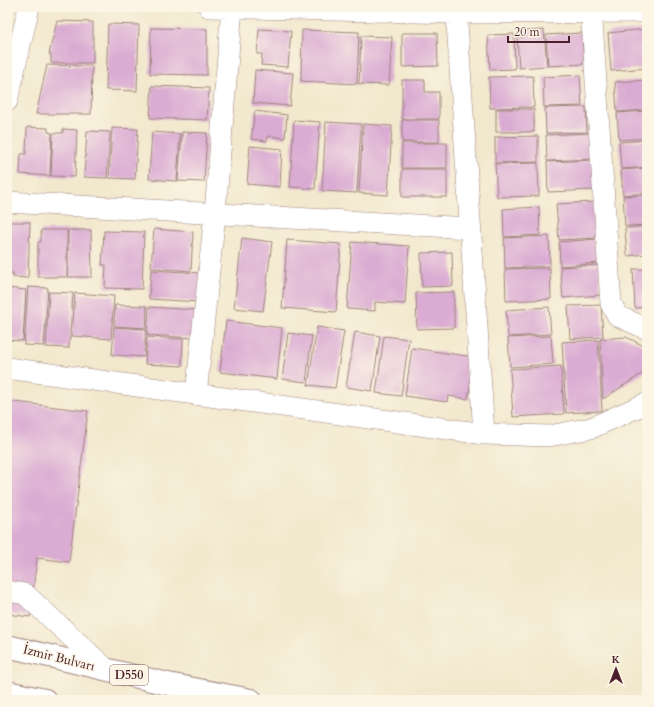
<svg xmlns="http://www.w3.org/2000/svg" width="654" height="707" font-family="Cardo,serif">
	<style>
		.building { fill: #daabd3 }
		.lines { fill: none; stroke-linecap: round; stroke-linejoin: round }
		.minor-casing { stroke: #9e847c; stroke-width: 22 }
		.highway-casing { stroke: #9e847c; stroke-width: 24 }
		.minor { stroke: #fff; stroke-width: 21 }
		.highway { stroke: #fff; stroke-width: 22 }
		.labels { text-anchor: middle; dominant-baseline: central; stroke-width: 3; stroke-linejoin: round; paint-order: stroke }
		.shield { fill: #fcf5e5; stroke: #7f5f63; stroke-width: 1 }
		.shield-label { font-size: 12px; font-weight: bold; fill: #4a1f2b }
		.street-label { font-size: 13px; fill: #4a1f2b; stroke: #fcf5e5 }
	</style>
	<rect width="100%" height="100%" fill="#fcf5e5"/>
	<filter id="ink" filterUnits="userSpaceOnUse"><feTurbulence type="fractalNoise" baseFrequency=".025" numOctaves="2"/><feDisplacementMap in="SourceGraphic" scale="8" xChannelSelector="R" yChannelSelector="G"/><feConvolveMatrix kernelMatrix="1 2 1 2 8 2 1 2 1" color-interpolation-filters="sRGB"/></filter>
	<filter id="wash" filterUnits="userSpaceOnUse"><feTurbulence type="fractalNoise" baseFrequency=".012" numOctaves="4" result="noise"/><feDisplacementMap in="SourceGraphic" scale="16" xChannelSelector="R" yChannelSelector="G"/><feGaussianBlur stdDeviation="0.9" result="paint"/><feColorMatrix in="noise" values="0 0 0 0 0 0 0 0 0 0 0 0 0 0 0 0 0 1.4 0 .05"/><feComposite in="paint" operator="in"/></filter>
	<g filter="url(#wash)">
		<rect width="100%" height="100%" fill="#f2e8cd"/>
		<g id="blocks">
			<path class="building" d="M57,21L93,22V63H51V54H49Z
				M108,24L139,25L137,91L106,90Z
				M151,28L207,29V75L150,74Z
				M259,29L291,31L288,67L261,65L262,54H257Z
				M646,29L647,68L611,71L608,33Z
				M302,30L359,32L357,84L301,81Z
				M544,30L547,66L519,68L517,37H524V31Z
				M402,33H437L438,66L402,67Z
				M582,33L584,64L548,66L546,35Z
				M514,34L515,69L490,70L488,35Z
				M361,36L392,37L389,85L359,84Z
				M47,65L92,66L91,114H36Z
				M255,70L293,73L290,106L253,103Z
				M580,75L582,106L544,107L543,77Z
				M533,76L534,107L490,108L489,77Z
				M402,80H425V92H439V119H402Z
				M647,80V110L617,112L615,82Z
				M152,86L209,88L207,120L150,118Z
				M586,107L587,132L546,133L545,108Z
				M496,109H534V132H496Z
				M255,111L287,115L285,138L268,136L267,141L251,139Z
				M647,111V138L619,140L617,113Z
				M294,120L320,122L315,189L290,187Z
				M402,120H439V142H402Z
				M326,122L361,124L357,193L322,191Z
				M363,124L392,126L388,195L359,193Z
				M27,127L48,128V132L52,133L50,176L20,174L21,154H26Z
				M112,128L138,129L135,179L109,178Z
				M63,129L77,130L75,177L51,176L53,133H63Z
				M87,131L110,132L107,178L84,177Z
				M152,132L180,134L177,181L149,179Z
				M182,132L207,133L204,182L178,181Z
				M592,133L593,159L547,161L546,135Z
				M538,136V162L495,163V137Z
				M647,140V167L621,169L619,142Z
				M402,143H447V168H402Z
				M250,146L282,149L280,187L247,184Z
				M593,160L595,190L548,192L547,162Z
				M538,163L539,196L497,197L495,164Z
				M647,168V193L623,195L621,170Z
				M402,169H447V197H402Z
				M647,195V225L625,226L623,196Z
				M594,202L597,238L559,240L556,204Z
				M539,207L540,235L504,237L503,209Z
				M8,222H30L28,278L13,277V273H7Z
				M647,226V254L627,256L625,228Z
				M154,229L193,232L191,271L151,268Z
				M41,230H67V277H38V242H41Z
				M68,230H91L92,277H68Z
				M104,231L144,232L142,289L105,288L106,265H102Z
				M549,236L550,266L505,268L504,238Z
				M242,238L272,242L263,311L234,308Z
				M597,239L599,263L560,266L559,242Z
				M287,240L341,244L336,312L282,308Z
				M352,242L409,246L405,304L375,302V311L347,309Z
				M452,252L453,286L422,287L421,253Z
				M599,265L601,295L563,298L560,267Z
				M550,268L551,299L506,301L505,269Z
				M633,269H647V307L635,308Z
				M151,270L201,273L199,302L149,299Z
				M28,287L48,288L44,346L24,345Z
				M7,288L26,290L23,341L7,340Z
				M49,292L73,293L69,348L46,347Z
				M454,292V328L417,329L416,293Z
				M75,293L114,296L111,339L72,336Z
				M115,305L147,306L146,328L114,326Z
				M601,305L603,337L570,339L568,306Z
				M149,307L197,310L195,338L147,335Z
				M549,307L551,334L508,337L506,310Z
				M226,321L282,328L277,379L220,372Z
				M114,327L146,329L144,357L112,355Z
				M317,327L344,331L335,388L308,385Z
				M355,332L380,336L372,391L346,387Z
				M288,333L312,336L306,382L282,379Z
				M384,336L409,339L401,396L376,393Z
				M551,336L553,364L510,367L508,338Z
				M147,337L183,339L182,366L145,364Z
				M626,337L644,346L646,371L603,399L600,339Z
				M598,340L602,411L566,413L562,342Z
				M412,348L474,357L468,399L448,396L447,402L405,396Z
				M561,366L564,414L513,417L510,369Z
				M7,401L88,411L69,562L37,558L30,617L7,614Z"/>
		</g>
	</g>
	<g filter="url(#ink)">
		<use href="#blocks" fill-opacity="0" stroke="#9e847c" stroke-width="1"/>
		<g class="lines">
			<defs>
				<path id="minor" d="M209,7L456,13L647,12
					M456,7L484,434
					M591,7L611,304L618,316L647,329
					M7,101L29,7
					M7,202L469,228
					M7,368L484,434L549,436L591,428L647,403
					M196,395L215,213L232,7
					M7,591L25,594L107,670"/>
				<path id="highway" d="M7,646L168,684L251,700
					M7,692L45,700"/>
			</defs>
			<use href="#minor" class="minor-casing"/>
			<use href="#highway" class="highway-casing"/>
			<use href="#minor" class="minor"/>
			<use href="#highway" class="highway"/>
		</g>
	</g>
	<g class="labels">
		<rect class="shield" x="110" y="665" width="38" height="20" rx="3"/>
		<g class="shield-label">
			<text x="129" y="675">D550</text>
		</g>
		<g class="street-label">
			<text transform="translate(59 658) rotate(14)">İzmir Bulvarı</text>
		</g>
	</g>
	<rect width="654" height="707" fill="none" stroke="#fcf5e5" stroke-width="24"/>
	<g transform="translate(616 669)" stroke="#fcf5e5" stroke-width="3" paint-order="stroke">
	<path d="M0-3L7 15L0 10L-7 15Z" fill="#4a1f2b"/>
	<text y="-6" font-size="11" font-weight="bold" text-anchor="middle" fill="#4a1f2b">K</text>
	</g>
	<path d="M508 36v6h61v-6" fill="none" stroke="#4a1f2b" stroke-width="2"/>
	<text x="514" y="36" font-size="12" fill="#4a1f2b" stroke="#fcf5e5" stroke-width="3" paint-order="stroke">20 m</text>
</svg>
